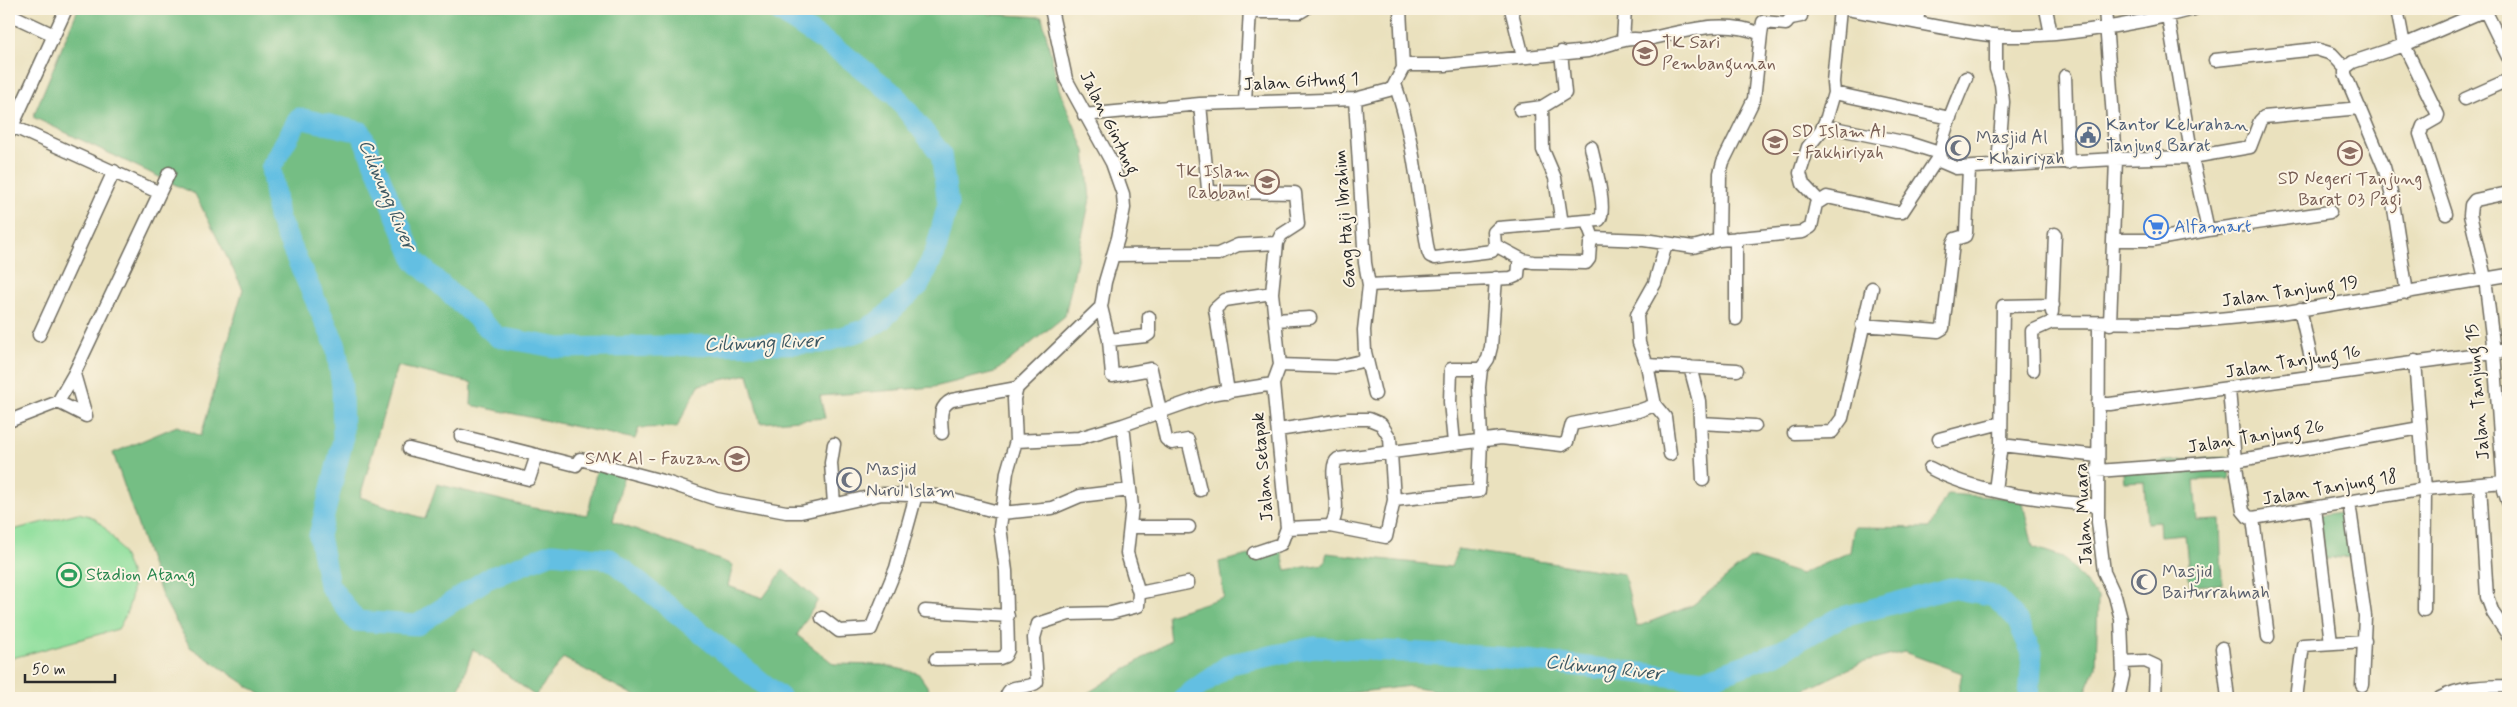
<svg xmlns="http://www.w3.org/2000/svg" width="2517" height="707" font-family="Mynerve,sans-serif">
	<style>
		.green { fill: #90df9d; stroke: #5e8564 }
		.forest { fill: #74be84; stroke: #507458 }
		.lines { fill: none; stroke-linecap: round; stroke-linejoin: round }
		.river { stroke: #64bfe2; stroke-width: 21 }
		.minor-casing { stroke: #6e6b5e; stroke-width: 15 }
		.minor { stroke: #fff; stroke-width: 12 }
		.labels { text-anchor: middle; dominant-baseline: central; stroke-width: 4; stroke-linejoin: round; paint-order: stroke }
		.education-label { font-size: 18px; fill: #785e54; stroke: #fcf5e5; text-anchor: start }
		.street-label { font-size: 18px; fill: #2b2b2b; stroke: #fcf5e5 }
		.service-label { font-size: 18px; fill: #4e5e75; stroke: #fcf5e5; text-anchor: start }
		.worship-label { font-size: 18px; fill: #5b616d; stroke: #fcf5e5; text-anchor: start }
		.shop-label { font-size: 18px; fill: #366cbe; stroke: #fcf5e5; text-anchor: start }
		.leisure-label { font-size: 18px; fill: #27864d; stroke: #fcf5e5; text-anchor: start }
		.water-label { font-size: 19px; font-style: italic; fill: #3c5762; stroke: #fcf5e5 }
	</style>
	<rect width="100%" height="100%" fill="#fcf5e5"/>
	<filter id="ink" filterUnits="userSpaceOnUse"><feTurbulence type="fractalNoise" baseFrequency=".02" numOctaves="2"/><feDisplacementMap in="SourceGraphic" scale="10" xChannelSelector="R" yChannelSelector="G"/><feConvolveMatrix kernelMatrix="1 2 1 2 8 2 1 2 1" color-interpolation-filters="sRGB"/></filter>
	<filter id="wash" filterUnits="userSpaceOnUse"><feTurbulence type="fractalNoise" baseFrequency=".0096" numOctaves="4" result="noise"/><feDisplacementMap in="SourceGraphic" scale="20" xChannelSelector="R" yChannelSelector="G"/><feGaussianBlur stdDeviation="1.12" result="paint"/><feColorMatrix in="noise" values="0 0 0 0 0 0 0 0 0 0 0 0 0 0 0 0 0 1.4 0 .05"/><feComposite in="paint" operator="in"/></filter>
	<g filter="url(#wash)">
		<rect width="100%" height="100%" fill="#eae1be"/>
		<path class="green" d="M78,513C82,514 88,515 92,517C112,529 134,567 132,590C131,604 125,618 118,629L9,659V531Z"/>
		<path class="forest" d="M78,9H987L989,14L1042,17L1059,89L1085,151L1090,199L1065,316L995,372L934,387L820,396L825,418L760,423L748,374L699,385L677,427L639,428L635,439L471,405L472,383L397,366L360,497L425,519L437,484L533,508L588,515L597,468L624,474L613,521L733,565L728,586L763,598L783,570L818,600L797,635L834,664L882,665L918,673L929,689L923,698H639L563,658L535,696L473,649L456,698H266L190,647L162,596L113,453L177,426L201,436L243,289L195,194L33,117Z
			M2228,457L2230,479L2194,480L2197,521L2220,520L2222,584L2190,586L2185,534L2160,536L2159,522L2147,523L2144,481L2124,482L2122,464Z
			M1947,494L2022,499L2033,547L2063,557L2098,597L2096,667L2083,698H1957L1962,673L1904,652L1861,663L1788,698H1482L1410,686L1310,698H1080L1170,641L1167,615L1224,597L1219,562L1280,548L1286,570L1324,564L1327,553L1451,567L1458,549L1624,574L1637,627L1693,605L1750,558L1801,574L1850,552L1854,527L1929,528Z
			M2347,512L2352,557L2325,559L2319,516Z"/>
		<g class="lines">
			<path class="river" d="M776,9L846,56L895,95L941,154L948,204L935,253L919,285L879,322L861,331L821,343L560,348L498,337L415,261L361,132L299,118L271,167L278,217L336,346L342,386L343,440L319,536L329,585L356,621L417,625L487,579L552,553L610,559L781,698
				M1183,698L1230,664L1314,647L1498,657L1704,680L1776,654L1839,618L1951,588L1994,596L2017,620L2032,653L2029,698"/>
		</g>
	</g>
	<g filter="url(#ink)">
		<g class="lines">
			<defs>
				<path id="minor" d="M1051,9L1066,79L1112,163L1123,194L1124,208L1118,238L1105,282L1101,307L1109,340L1112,376L1151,369L1166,439L1172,443L1188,440L1200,490
					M1400,9L1403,68
					M1511,9L1523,57
					M1847,9C1892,17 1937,28 1982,34C2038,42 2139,24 2194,9
					M2046,9L2051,34
					M2105,9L2116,159L2110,324
					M2397,9L2404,45L2438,115L2437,118L2423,126L2420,134L2446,214
					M2485,10L2508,57
					M1249,12H1300L1305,9
					M9,14L54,35
					M1917,21L1919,9
					M1761,34L1763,22L1786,24L1791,18L1801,16L1802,9
					M1996,35V69L2001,84L2003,102L1998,164
					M1623,40L1625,9
					M2215,60L2316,49L2332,54L2345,68
					M2065,76L2068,163
					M1966,78C1959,94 1935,148 1942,162L1956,168L2116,159L2192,157L2250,147L2260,121L2264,117L2360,108
					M1395,84C1414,138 1418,195 1428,251L1430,256L1435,258L1492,251L1495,245L1494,232L1498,228L1599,220C1608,212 1594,161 1591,147
					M1834,93L1950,118
					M1355,99L1365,263L1369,285L1364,330L1365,352L1375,394
					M2465,99L2508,80
					M1245,102L1250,9
					M1542,107L1543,150L1555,178L1562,224
					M1520,110L1542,107L1565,93L1561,52
					M1084,115L1200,104L1355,99L1389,90L1393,87L1403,68L1409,65H1445L1588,51C1601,48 1613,42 1625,40C1633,38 1640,40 1648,39C1686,31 1723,18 1761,34L1754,99L1723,162L1720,173L1719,240
					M12,126L158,192
					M1824,126L1908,143L1939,153
					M9,133L66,9
					M2508,193L2475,200L2471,205L2470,215L2485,278L2494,352L2504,490L2508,502
					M1819,201L1803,184L1800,173L1808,147L1821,131L1827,117L1834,93L1833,82L1840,9
					M1587,222L1593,238L1644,240L1693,247L1719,240L1803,232L1811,227L1816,204L1827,197L1895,212H1902L1939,156
					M2208,230L2330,212
					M2114,240H2152L2208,230L2192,157L2168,16
					M1495,245L1523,260L1533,262L1586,263L1589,259L1590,244L1593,238
					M1113,255L1218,254L1238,245L1277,243
					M1369,285L1511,278L1518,275L1519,265L1523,260
					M2407,293L2392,196L2384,167L2345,74V68L2353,62L2404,45L2488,9
					M2300,309L2315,376
					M2052,312L2055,234
					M1736,319V238
					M1275,320L1310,318
					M2099,324L2098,522L2104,572L2115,596L2121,619L2123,676L2118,698
					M1862,325L1938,331L1943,328L1953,243L1955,239L1965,236L1966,233L1969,169
					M39,335L114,171
					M1109,340L1146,336L1149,334V317
					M2415,361L2425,489L2424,610
					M1280,365L1336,367L1366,360
					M1647,365L1737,370
					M1690,367L1699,401L1703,480
					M2033,370L2032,331L2052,322L2177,323L2280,313L2508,275
					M2229,389L2235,461L2243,511L2248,517L2253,518
					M1228,392L1215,309L1225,300L1272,293
					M58,402L86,416L74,374
					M2098,403L2110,404C2243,387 2375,367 2508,350
					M1655,405L1665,417L1670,454
					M9,421L58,402L74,374L169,173
					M1700,423L1755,426
					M1278,430L1349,419H1369L1381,424L1390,438L1394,500L1386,537L1330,526
					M942,433C941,418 938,407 952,400L1017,388
					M1794,433L1832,432L1842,418L1872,288
					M461,436L576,465L580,459L666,482L716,499L786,512H801L882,494L937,496L1002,513L1007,472L1016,441L1014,399L1017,388L1101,307
					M1939,439L2001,423
					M1016,441L1079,438L1123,425L1211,394L1273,384L1280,365L1272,293L1277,243L1281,235L1298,224L1295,193L1213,192L1208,189L1200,104
					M1454,443L1450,402L1451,369H1481
					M834,444L831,463L834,504
					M2001,445L2098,456
					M409,449L529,479L537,455
					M1930,468C1980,495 2043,499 2098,506
					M2097,471L2235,461L2420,428
					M2480,485L2487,597L2493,613L2508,635
					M1995,490L2001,445L2003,306L2053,305
					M1394,500L1479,491L1481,440L1479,387L1481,369L1488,359L1491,347L1496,278
					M2349,502L2365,616L2362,685
					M2315,508L2331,643
					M1130,527H1189
					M1287,528L1330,526C1345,510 1325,468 1338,459L1501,438L1562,445L1567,442L1572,424L1638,411L1655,405L1647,365L1639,343L1637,315L1655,283L1666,244
					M1254,553L1281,544L1287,528L1273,384
					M1139,593L1188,583
					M925,611L1008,616
					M822,618L839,631L871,629L896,568L916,495
					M2268,637L2253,518L2425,489L2503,482
					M2222,648L2228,698
					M936,659L1000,658L1005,656L1008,650L1006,571L1000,527L1002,513L1052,508L1080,496L1130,490
					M2123,662L2145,661L2156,666L2155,698
					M1006,698C1009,681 1027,691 1037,682L1034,638L1038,624L1069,614L1111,613L1138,606L1139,593L1127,553L1132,507L1123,425
					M2296,698L2303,645L2365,641
					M2440,698C2463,686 2483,687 2508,686"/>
			</defs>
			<use href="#minor" class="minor-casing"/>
			<use href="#minor" class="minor"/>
		</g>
	</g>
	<defs>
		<symbol id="school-ring" viewBox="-11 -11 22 22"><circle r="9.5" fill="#fcf5e5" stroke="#8d6e63" stroke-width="1.5"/><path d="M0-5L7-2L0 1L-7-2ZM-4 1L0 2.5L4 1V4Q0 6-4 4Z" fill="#8d6e63"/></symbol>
		<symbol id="civic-ring" viewBox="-11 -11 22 22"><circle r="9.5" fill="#fcf5e5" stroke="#5c6f8a" stroke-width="1.5"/><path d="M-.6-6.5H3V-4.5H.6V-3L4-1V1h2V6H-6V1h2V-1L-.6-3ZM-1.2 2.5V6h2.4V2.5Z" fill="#5c6f8a"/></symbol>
		<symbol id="mosque-ring" viewBox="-11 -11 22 22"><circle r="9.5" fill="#fcf5e5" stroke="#6b7280" stroke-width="1.5"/><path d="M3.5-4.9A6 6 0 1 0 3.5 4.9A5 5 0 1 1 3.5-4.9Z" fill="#6b7280"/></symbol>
		<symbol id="supermarket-ring" viewBox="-11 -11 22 22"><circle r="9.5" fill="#fcf5e5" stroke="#3f7fe0" stroke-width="1.5"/><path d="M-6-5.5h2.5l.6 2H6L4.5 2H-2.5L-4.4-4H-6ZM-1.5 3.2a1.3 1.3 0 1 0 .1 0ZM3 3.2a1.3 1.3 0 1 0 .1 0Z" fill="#3f7fe0"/></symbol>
		<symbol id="stadium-ring" viewBox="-11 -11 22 22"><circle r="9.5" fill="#fcf5e5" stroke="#2e9e5b" stroke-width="1.5"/><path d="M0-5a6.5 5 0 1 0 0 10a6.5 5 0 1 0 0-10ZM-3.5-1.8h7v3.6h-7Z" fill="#2e9e5b"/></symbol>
	</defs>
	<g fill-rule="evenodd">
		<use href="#school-ring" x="1631" y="39" width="28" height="28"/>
		<use href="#civic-ring" x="2074" y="121" width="28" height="28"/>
		<use href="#school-ring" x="1761" y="128" width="28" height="28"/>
		<use href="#mosque-ring" x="1944" y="134" width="28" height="28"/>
		<use href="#school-ring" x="2336" y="139" width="28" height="28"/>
		<use href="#school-ring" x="1253" y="168" width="28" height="28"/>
		<use href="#supermarket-ring" x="2142" y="213" width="28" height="28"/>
		<use href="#school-ring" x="723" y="445" width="28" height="28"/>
		<use href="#mosque-ring" x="835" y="466" width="28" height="28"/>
		<use href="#stadium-ring" x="55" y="561" width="28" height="28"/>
		<use href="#mosque-ring" x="2130" y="568" width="28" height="28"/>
	</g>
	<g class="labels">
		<g class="education-label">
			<text x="1662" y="43">TK Sari<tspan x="1662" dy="21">Pembangunan</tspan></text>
			<text x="1792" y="132">SD Islam Al<tspan x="1792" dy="21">- Fakhiriyah</tspan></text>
			<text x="1250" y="172" text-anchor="end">TK Islam<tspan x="1250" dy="21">Rabbani</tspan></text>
			<text x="2350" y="179" text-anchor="middle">SD Negeri Tanjung<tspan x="2350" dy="21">Barat 03 Pagi</tspan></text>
			<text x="720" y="459" text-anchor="end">SMK Al - Fauzan</text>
		</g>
		<g class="street-label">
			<text transform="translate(1301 82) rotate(-3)">Jalan Gitung 1</text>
			<text transform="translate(1109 123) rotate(64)">Jalan Gintung</text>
			<text transform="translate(1345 219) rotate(-94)">Gang Haji Ibrahim</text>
			<text transform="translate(2290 292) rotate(-8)">Jalan Tanjung 19</text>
			<text transform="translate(2293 362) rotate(-9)">Jalan Tanjung 16</text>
			<text transform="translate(2478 392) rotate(-95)">Jalan Tanjung 15</text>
			<text transform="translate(2256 437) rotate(-9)">Jalan Tanjung 26</text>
			<text transform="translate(1263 467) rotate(-95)">Jalan Setapak</text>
			<text transform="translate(2330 488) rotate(-10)">Jalan Tanjung 18</text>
			<text transform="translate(2084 514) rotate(-93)">Jalan Muara</text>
		</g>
		<g class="service-label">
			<text x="2106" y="125">Kantor Kelurahan<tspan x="2106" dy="21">Tanjung Barat</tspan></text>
		</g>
		<g class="worship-label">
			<text x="1976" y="138">Masjid Al<tspan x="1976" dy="21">- Khairiyah</tspan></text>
			<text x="866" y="470">Masjid<tspan x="866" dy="21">Nurul Islam</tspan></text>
			<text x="2162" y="572">Masjid<tspan x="2162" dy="21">Baiturrahmah</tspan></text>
		</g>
		<g class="shop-label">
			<text x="2174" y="227">Alfamart</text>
		</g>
		<g class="leisure-label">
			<text x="86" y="575">Stadion Atang</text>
		</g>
		<g class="water-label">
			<text transform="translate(387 195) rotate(67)">Ciliwung River</text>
			<text transform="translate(763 343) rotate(-2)">Ciliwung River</text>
			<text transform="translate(1604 668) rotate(6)">Ciliwung River</text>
		</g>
	</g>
	<rect width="2517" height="707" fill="none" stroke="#fcf5e5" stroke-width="30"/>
	<path d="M25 674v8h90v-8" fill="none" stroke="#2b2b2b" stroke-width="2.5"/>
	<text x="32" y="674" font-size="15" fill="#2b2b2b" stroke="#fcf5e5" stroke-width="4" paint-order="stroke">50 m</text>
</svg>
